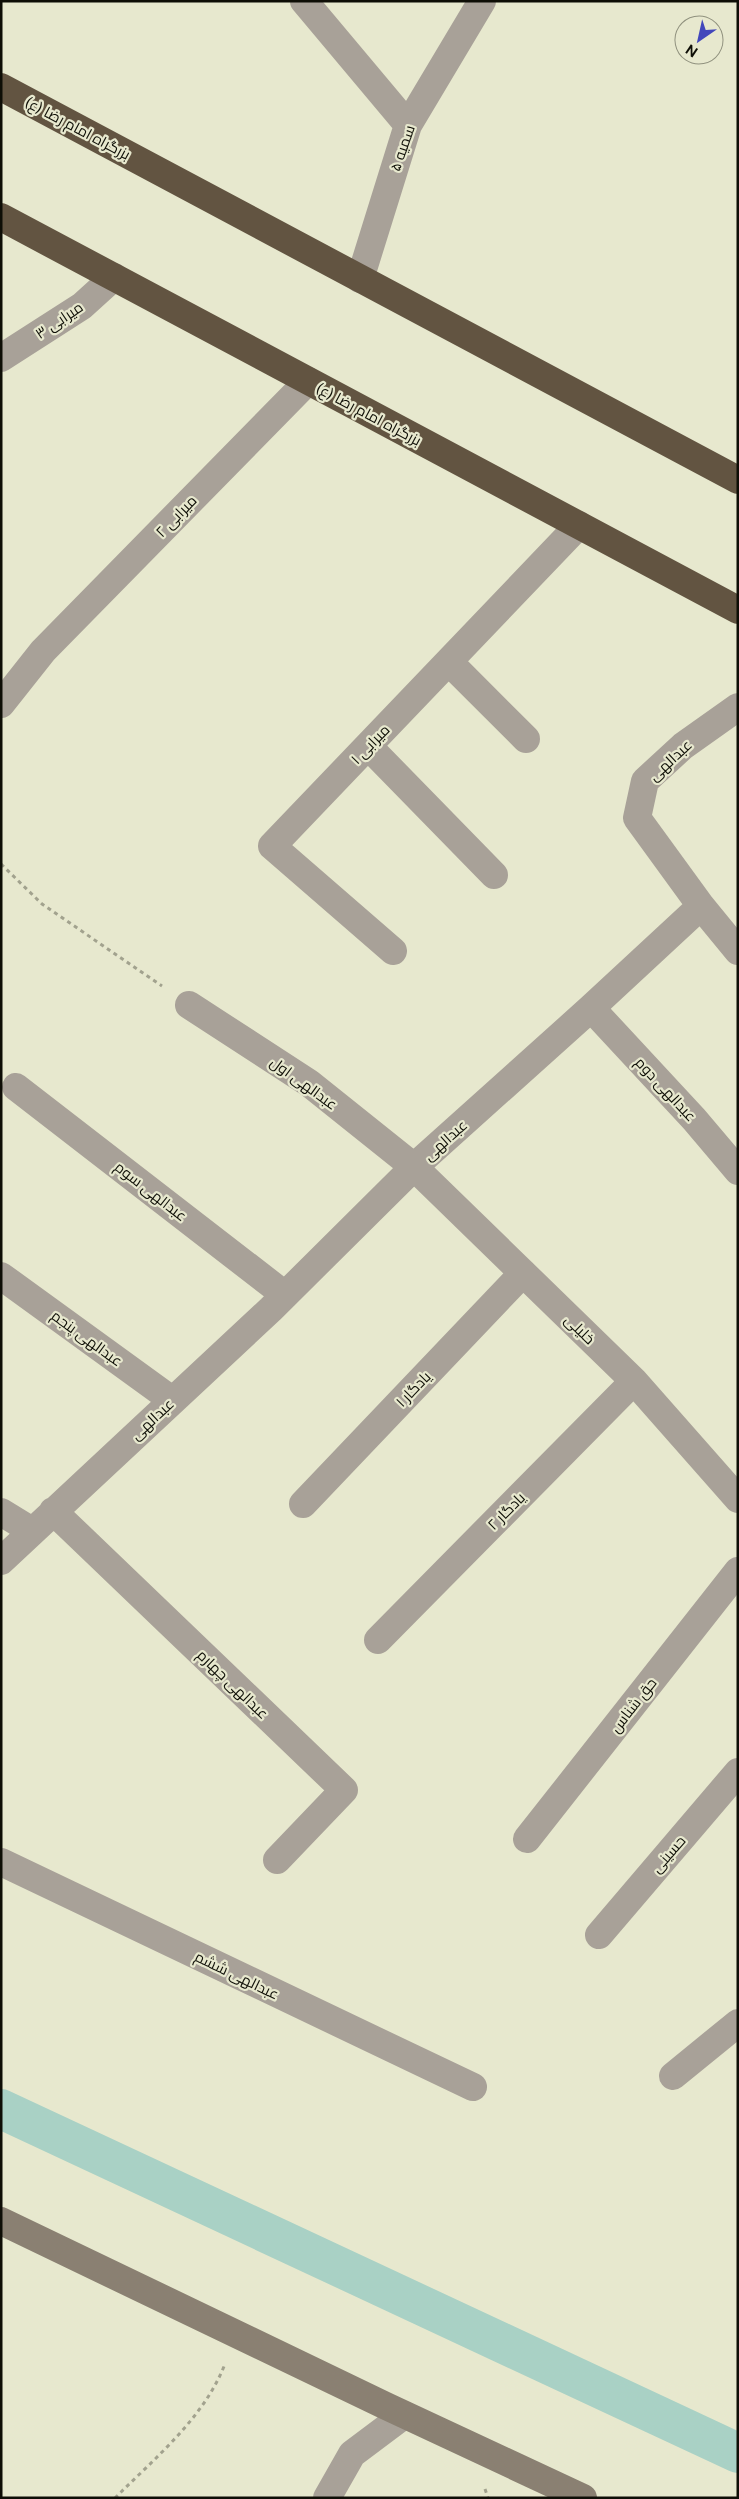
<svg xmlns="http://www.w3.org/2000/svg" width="739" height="2499" font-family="'Public Sans',Cairo,sans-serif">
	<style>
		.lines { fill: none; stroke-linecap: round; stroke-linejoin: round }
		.canal { stroke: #a9d1c5; stroke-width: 40 }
		.path { stroke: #a2a28e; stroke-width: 3; stroke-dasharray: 4 4; stroke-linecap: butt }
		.street { stroke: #a8a198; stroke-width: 28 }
		.secondary { stroke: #8a8072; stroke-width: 28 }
		.highway { stroke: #625441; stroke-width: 28 }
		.labels { text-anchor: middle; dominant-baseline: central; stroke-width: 4.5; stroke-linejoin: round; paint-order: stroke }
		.street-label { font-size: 15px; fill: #0e0e06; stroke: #e7e8ce }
	</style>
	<rect width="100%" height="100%" fill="#e7e8ce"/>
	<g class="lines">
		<path class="canal" d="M1,2109L738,2453"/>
		<path class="path" d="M1,864L42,904L162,986
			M485,2489L488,2498
			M115,2498C155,2458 204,2418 225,2364"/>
		<path class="street" d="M304,1L408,125
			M360,279L408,125L482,1
			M1,358L82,306L114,277
			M449,662L526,739
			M1,704L43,651L308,381
			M738,707L683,746L645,781L637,818L701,906L738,951
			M368,746L494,875
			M393,951L272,846L579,525
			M189,1005L309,1083L414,1167L634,1381L738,1499
			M591,1008L694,1119L738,1171
			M16,1087L285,1295
			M1,1276L172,1400
			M303,1504L523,1273
			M53,1511L344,1790L277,1860
			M1,1512L32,1531
			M1,1561L271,1309L414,1167L591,1008L701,906
			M378,1640L634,1381
			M527,1839L738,1571
			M1,1862L473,2087
			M599,1935L738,1772
			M673,2076L738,2023
			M327,2498L352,2454L404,2415"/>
		<path class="secondary" d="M1,2221L386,2406L583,2498"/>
		<path class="highway" d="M1,87L738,480
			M1,217L738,610"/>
	</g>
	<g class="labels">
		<g class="street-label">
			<text transform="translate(78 128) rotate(28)">بزرگراه امام رضا (ع)</text>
			<text transform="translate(402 148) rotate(-71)">سمیه ۵</text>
			<text transform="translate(59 320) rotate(-34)">میرابی ۳</text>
			<text transform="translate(369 414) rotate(28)">بزرگراه امام رضا (ع)</text>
			<text transform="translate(176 516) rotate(-46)">میرابی ۲</text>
			<text transform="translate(370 744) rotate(-46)">میرابی ۱</text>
			<text transform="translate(670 760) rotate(-43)">عبدالهی</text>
			<text transform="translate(304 1083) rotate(36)">عبدالهی اول</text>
			<text transform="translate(666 1089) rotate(47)">عبدالهی دوم</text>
			<text transform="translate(445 1140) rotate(-42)">عبدالهی</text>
			<text transform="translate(151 1191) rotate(38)">عبدالهی سوم</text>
			<text transform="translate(580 1329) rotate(44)">خلیلی</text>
			<text transform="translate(87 1338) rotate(36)">عبدالهی پنجم</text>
			<text transform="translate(413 1389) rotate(-46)">یادگار ۱</text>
			<text transform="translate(152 1419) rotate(-43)">عبدالهی</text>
			<text transform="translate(506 1511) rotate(-45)">یادگار ۲</text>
			<text transform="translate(233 1684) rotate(44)">عبدالهی چهارم</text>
			<text transform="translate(633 1705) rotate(-52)">حق شناس</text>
			<text transform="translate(668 1854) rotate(-49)">حسینی</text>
			<text transform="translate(237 1975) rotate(26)">عبدالهی ششم</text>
		</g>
	</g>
	<rect width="739" height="2499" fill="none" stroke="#0e0e06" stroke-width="5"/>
	<g transform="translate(699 40) rotate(214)"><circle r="24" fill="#e7e8ce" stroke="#90917e"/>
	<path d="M0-4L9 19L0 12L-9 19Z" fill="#4247bb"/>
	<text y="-8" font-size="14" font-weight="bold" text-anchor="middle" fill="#0e0e06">N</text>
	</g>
</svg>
